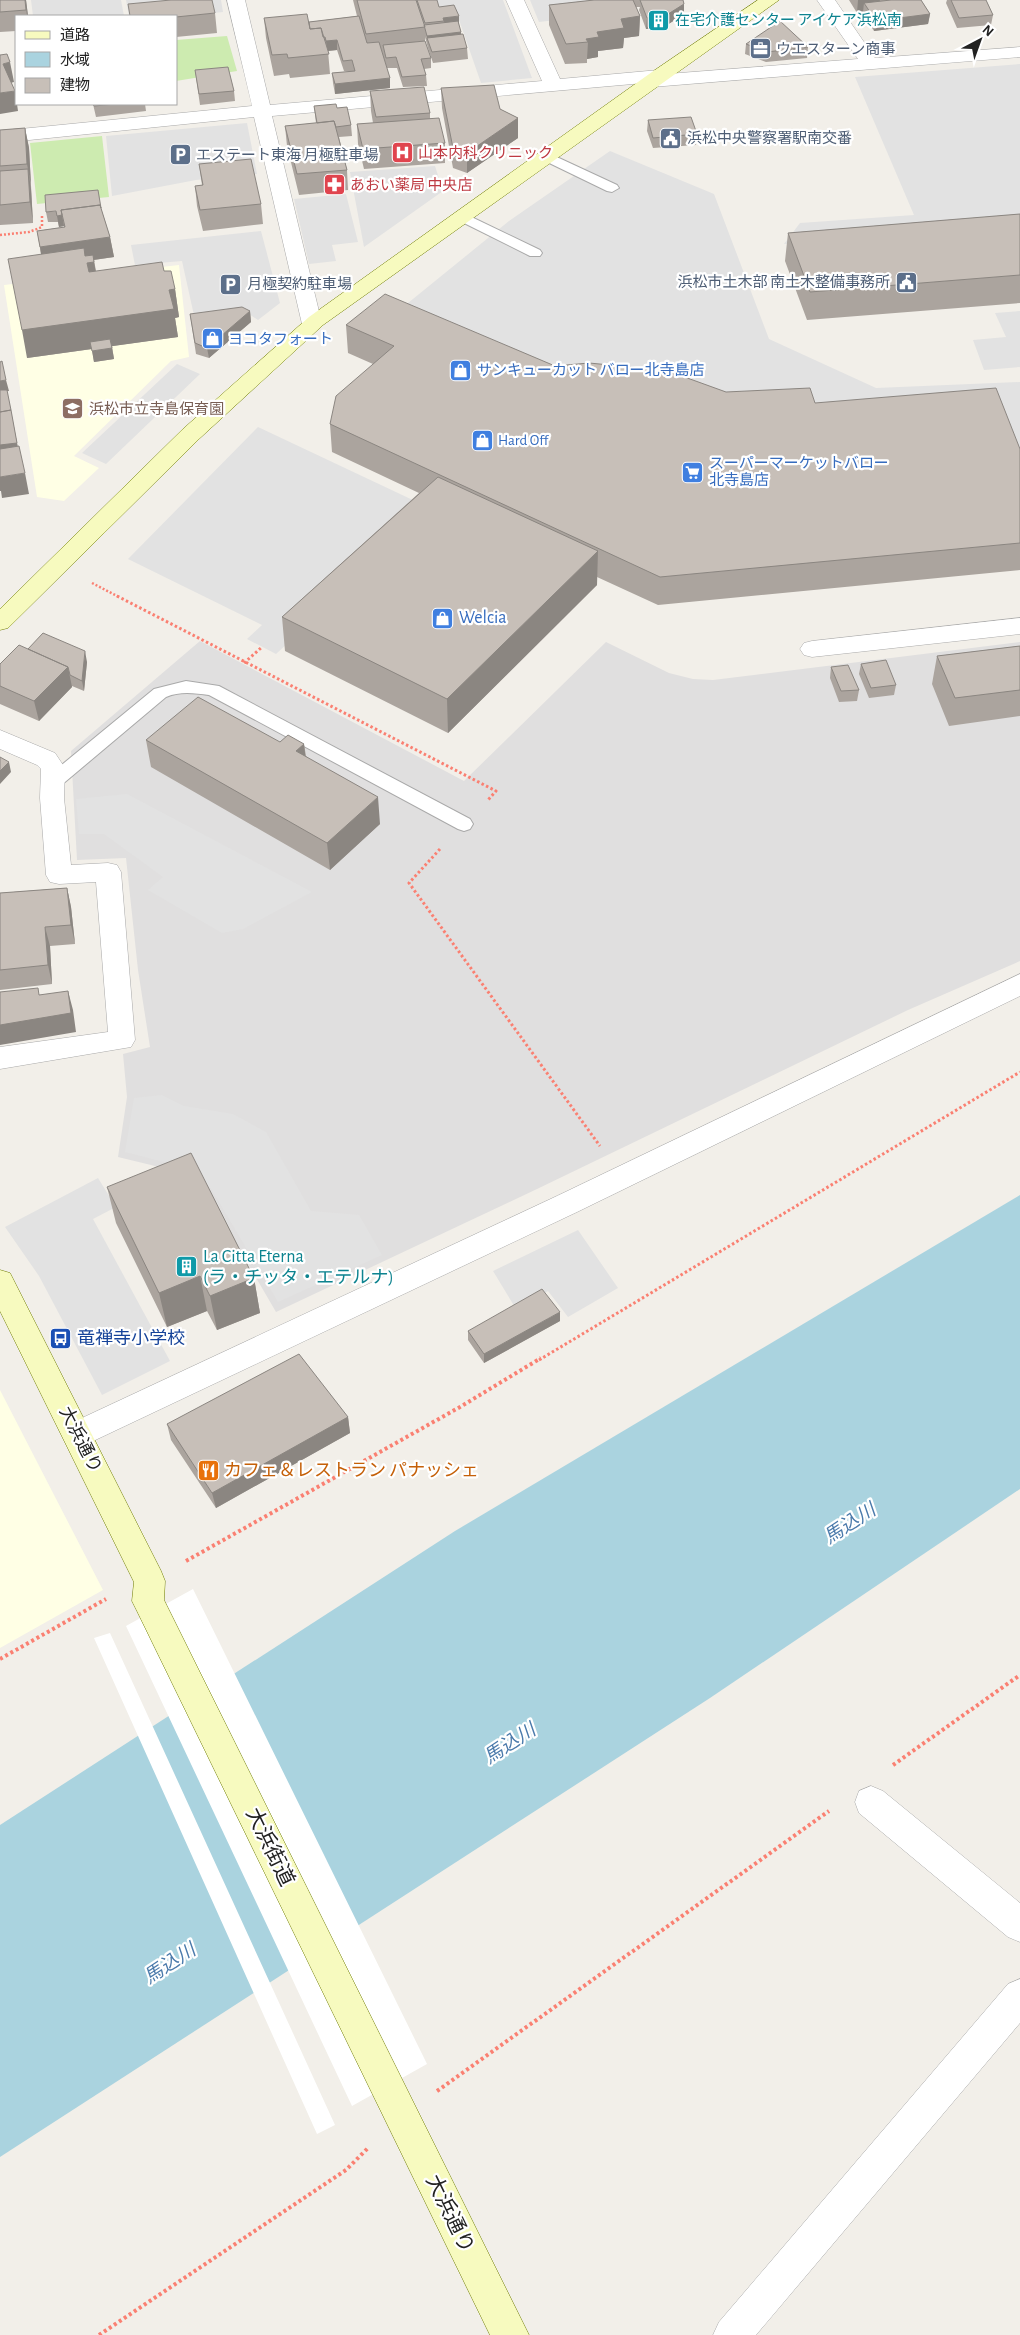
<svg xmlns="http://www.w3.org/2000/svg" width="1020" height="2335" font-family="'Alegreya Sans','Noto Sans JP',sans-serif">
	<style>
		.residential { fill: #e0dfdf }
		.education { fill: #ffffe5 }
		.grass { fill: #cdebb0 }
		.parking { fill: #e2e2e2 }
		.water { fill: #aad3df }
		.pier { fill: #fff }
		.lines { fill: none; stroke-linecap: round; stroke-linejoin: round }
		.lane-casing { stroke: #a9a9a9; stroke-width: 2 }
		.street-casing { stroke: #a9a9a9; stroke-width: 1 }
		.secondary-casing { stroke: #707d05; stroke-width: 1 }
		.path-far2 { stroke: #fa8072; stroke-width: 2.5; stroke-dasharray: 2 2; stroke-linecap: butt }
		.path-far1 { stroke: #fa8072; stroke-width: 3; stroke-dasharray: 2.5 2.5; stroke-linecap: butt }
		.path { stroke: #fa8072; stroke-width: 4; stroke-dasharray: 3 3; stroke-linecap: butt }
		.lane { fill: #fff; fill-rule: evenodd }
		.street { fill: #fff; fill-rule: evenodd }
		.secondary { fill: #f7fabf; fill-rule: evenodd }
		.wall { fill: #aba49e }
		.shaded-wall { fill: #8b8681 }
		.building { fill: #c7bfb8; stroke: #8b8681 }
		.labels { text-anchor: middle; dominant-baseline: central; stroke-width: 4.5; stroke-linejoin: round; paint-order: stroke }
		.far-culture-label { font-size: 15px; fill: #0d838f; stroke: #fff; text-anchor: start }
		.far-service-label { font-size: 15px; fill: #4e5e75; stroke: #fff; text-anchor: start }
		.far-health-label { font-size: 15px; fill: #be3a42; stroke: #fff; text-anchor: start }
		.far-shop-label { font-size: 15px; fill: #366cbe; stroke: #fff; text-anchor: start }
		.far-education-label { font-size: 15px; fill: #785e54; stroke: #fff; text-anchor: start }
		.shop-label { font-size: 18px; fill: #366cbe; stroke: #fff; text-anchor: start }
		.culture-label { font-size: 18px; fill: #0d838f; stroke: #fff; text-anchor: start }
		.transit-label { font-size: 18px; fill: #164399; stroke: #fff; text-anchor: start }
		.street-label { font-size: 18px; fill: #222; stroke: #fff }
		.food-label { font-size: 18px; fill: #c56008; stroke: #fff; text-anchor: start }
		.water-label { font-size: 19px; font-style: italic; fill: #4a7aab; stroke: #fff }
		.near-street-label { font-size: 21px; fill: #222; stroke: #fff }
	</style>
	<rect width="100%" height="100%" fill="#f2efe9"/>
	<path class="residential" d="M200,641L464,781L606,642L669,673L693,679L713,680L1020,642V961L908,1010L537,1189L276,1312L206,1192L192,1181L155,1166L118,1157L127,1097L123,1054L150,1047L138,970L126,858L77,860L71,751Z"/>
	<path class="education" d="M179,265L189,357L171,361L74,456L99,468L64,501L37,497L4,285Z
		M0,1390L103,1590L0,1648Z"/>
	<path class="grass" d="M227,36L237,71L176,81V40Z
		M102,136L109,197L37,204L30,143Z"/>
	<path class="parking" d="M31,0H121L124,16H33Z
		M126,0H221L223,12L176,17L129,16Z
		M415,0H503L532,78L481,83L457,14Z
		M530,0H602L608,14L539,22Z
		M1020,64V224L784,244L800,223L914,215L855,77Z
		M247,123L257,174L196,180L112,196L106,136Z
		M610,151L714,194L769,339L876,388L1020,382V475L640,393L392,316L509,221Z
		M435,166L443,191L364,247L350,172Z
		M346,194L358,242L332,245L336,261L309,264L294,199Z
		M261,231L280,303L258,320L249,314L195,320L182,261L135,265L131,245Z
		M1020,311V367L984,370L973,340L1006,337L995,313Z
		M177,364L200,374L106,464L82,453Z
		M258,427L434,510L276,654L247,639L262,625L128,559Z
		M127,794L312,892L243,929L222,933L148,890L163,877L104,834H79L76,799Z
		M162,1095L184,1106L233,1114L266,1132L311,1211L359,1215L382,1255L278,1302L212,1190L201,1177L164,1162L125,1152L134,1098Z
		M98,1178L116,1207L93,1219L170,1361L102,1395L39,1276L5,1227Z
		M578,1230L618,1288L568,1317L548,1291L516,1309L493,1271Z"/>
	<path class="water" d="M1020,1195V1489L710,1698L0,2157V1825L455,1531Z"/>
	<path class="pier" d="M193,1589L427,2064L352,2106L126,1626Z
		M110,1633L335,2125L317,2134L94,1638Z"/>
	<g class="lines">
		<defs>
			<path id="lane" d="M546,152L617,185L619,188L612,192L607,191L541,159L539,156L541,153Z
				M461,212L540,250L542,253L540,256H530L456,219L454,216Z
				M186,681L219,686L470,819L473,824L470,829L464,831L458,829L209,695C194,693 180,691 166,697L59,787L53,788L47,787L44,782L47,777L154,689Z"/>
			<path id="street" d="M227,0H245L270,105L542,81L506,0H524L560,79L659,70L667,74L858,59L817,0H835L875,58L1020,47V57L652,87L644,83L272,116L322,324L319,328L312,330L305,328L302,324L254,117L0,143V131L252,106Z
				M1020,618V634L812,657L804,655L800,649L804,643L812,641Z
				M0,730L55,753L65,768L64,798L71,865L108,863L117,865L121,872L135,1040L131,1047L0,1069V1047L108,1032L96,882L59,884L50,882L46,875L40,798L41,769L37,765L0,749Z
				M1020,974V996L577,1212L89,1443L78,1447L67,1443L63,1434L67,1425L557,1196Z
				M871,1786L883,1791L1020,1903V1942L1008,1937L859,1813L855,1802L859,1791Z
				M1020,1979V2023L756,2335H713L719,2322L1008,1984Z"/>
			<path id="secondary" d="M758,0H779L323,325L199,439L8,628L0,630V609L183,429L309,317L652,72Z
				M0,1270L10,1273L161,1571L165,1581L164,1600L529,2335H490L137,1611L132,1601L134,1582L0,1311Z"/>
		</defs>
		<use href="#lane" class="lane-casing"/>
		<use href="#street" class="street-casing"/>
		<use href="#secondary" class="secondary-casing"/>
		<path class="path-far2" d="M0,235L29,232L42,227V214
			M92,583L119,597"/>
		<path class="path-far1" d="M117,596L496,791L488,800
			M244,663L262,647
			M440,849L409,883L600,1146
			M539,1360L1020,1072"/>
		<path class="path" d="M186,1561L460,1407L541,1358
			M0,1659L106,1599
			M893,1765L1020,1675
			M437,2091L829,1811
			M99,2335L346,2170L369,2147"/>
		<use href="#lane" class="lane"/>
		<use href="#street" class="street"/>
		<use href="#secondary" class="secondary"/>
	</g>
	<path class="wall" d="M0,0H26L28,16H16V31L0,32Z
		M353,0H416L439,7L459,25L461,34L467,48L468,59L433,63L428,48L425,37V43L431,58V68L424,69L426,75L427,86L403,87L397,68H387L390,88L335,94L333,83L332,73L353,71H344L337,50L328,51L330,74L290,78L289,74L274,76L266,38L264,18L309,22L357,16Z
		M594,0H683L684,14L664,27L646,29L639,10L640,7H636L640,16L639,36L624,38L623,48L598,51V57L587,59V63L565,64L549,25V5Z
		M849,0H921L930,14L928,24L874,31L863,14V12L857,13Z
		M947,0H986L993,15L991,25L957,28L946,3Z
		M215,13L217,33L176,37V16Z
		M746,44L808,47L807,58L766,62L745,54Z
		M195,70L234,91L235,101L200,105Z
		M441,88L500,109L518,118V138L467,173L453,168L442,108Z
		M370,91L430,113V118L445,143V163L364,169L358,144L357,124L373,123L371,111Z
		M93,104H145L146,111L96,117Z
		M314,106L337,108L351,125L352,136L339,137L347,170L348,190L299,195L287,146L285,126L316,123Z
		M648,120L697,134L696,145L653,148L647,131Z
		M25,128L29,148L33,223L0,225V130Z
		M199,164L261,204L263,224L203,231L197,206L195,186L202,185Z
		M101,208L110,237L114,257L94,260L96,271H164L175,289L179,317L175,318L178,337L112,346L114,359L94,362L92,349L27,358L41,254L37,231L64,227V226L59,227L58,222H48L46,212Z
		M1020,214V303L807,320L785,261L788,233Z
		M250,311L251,322L209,358L196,354L190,314Z
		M346,325L555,366L726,392L815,403L1020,449V570L658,605L597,577V585L448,733L285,651L282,617L419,493L332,452L330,424L373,364L348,353Z
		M1020,646V716L949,726L932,684L937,656Z
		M28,649L87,662L84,691L72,686V687L39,721L0,704V664Z
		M861,664L896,685L894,695L869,698L859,674Z
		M831,667L859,690L857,701L839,702L830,678Z
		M146,740L280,742L304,744L306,756L380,824L330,870L151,767Z
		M67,888L71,907L75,944L50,946L52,984L0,990V893Z
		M107,1187L254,1278L260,1313L217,1330L207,1311L167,1327L116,1223Z
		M560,1321L484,1363L468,1340V1331Z
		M348,1417L350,1433L216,1508L171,1440L167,1424Z"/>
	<path class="shaded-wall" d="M25,0H26L28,16H27Z
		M858,0H880L879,4L864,3L863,12L857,13Z
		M684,4V14L664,27L646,29L647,18Z
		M930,14L928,24L874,31L876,21Z
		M459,16V27L444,29V21L443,18Z
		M640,16L639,36L624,38L623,48L598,51V57L587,59L588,42L586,39L597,32L621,19Z
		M461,32L462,42L427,38V46V36Z
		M337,40V50L327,51L326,41Z
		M10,62L14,82L7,84L3,64Z
		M390,78V88L335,94V84Z
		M15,91L16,104H17L18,111L0,114V93Z
		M518,118V138L467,173V153Z
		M25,128L29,148L31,185L27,164Z
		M28,169L31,189L33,223L30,202Z
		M62,215L64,226L59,227L57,216Z
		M110,237L114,257L43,267L40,247Z
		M94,262L99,290L92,292L87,263Z
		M175,289L179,317L175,318L178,337L27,358L22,330L169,290Z
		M250,311L251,322L209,358L207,348Z
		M112,348L114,359L94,362L92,351Z
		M6,380L9,391H7L21,463L0,466V381Z
		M25,473L29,494L2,498L1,491H0V477Z
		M598,551L597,585L448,733L447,699Z
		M85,651L87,662L84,691L82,681Z
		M68,667L72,687L39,721L34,701Z
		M304,744L307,771L296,751Z
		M9,762L11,772L0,784V771Z
		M378,797L380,824L330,870L327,843Z
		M67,888L71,907L75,944L71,925Z
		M45,927L50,946L52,984L48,965Z
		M68,991L73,1010L76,1032L0,1045V1025Z
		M200,1276L207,1311L167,1327L159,1293Z
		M254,1278L260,1313L217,1330L210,1296Z
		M560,1312V1321L484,1363V1354Z
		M348,1417L350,1433L216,1508L212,1493Z"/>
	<path class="building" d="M0,0H25L26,10L0,12Z
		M171,0H212L215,13L176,17L130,16L128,4Z
		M357,0H416L425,27L366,34Z
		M417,0H437L439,7L454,5L459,16L443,18L444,21L425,23Z
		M594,0H633L640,16L621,19L624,28L597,32L599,37L586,39L588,42L566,44L549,5Z
		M640,0H683L684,4L665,16L647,18Z
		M891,0H921L930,14L876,21L864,3Z
		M951,0H986L993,15L959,18Z
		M307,14L310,29L321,28L329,54L288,58L287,54L272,55L264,18Z
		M359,16L367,43L379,42L390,78L335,84L332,73L355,71L352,60L343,61L337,40L326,41L325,37H323L321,28L310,29L309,22Z
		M458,21L461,32L427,36L424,25Z
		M780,21L808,47L767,52L746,44Z
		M463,34L467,48L432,52L427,38Z
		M425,41L431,58L421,59L426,75L402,77L396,57L386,58L383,45Z
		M7,54L10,62L3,64L15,91L0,93V55Z
		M228,67L234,91L199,94L195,70Z
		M494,85L500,109L518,118L467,153L453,148L441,88Z
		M424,87L430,113L376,117L370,91Z
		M93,104H116L94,106Z
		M336,104L337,108L347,107L351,125L336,127L334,121L317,123L314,106Z
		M691,117L697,134L653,138L648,120Z
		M439,118L445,143L363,149L357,124Z
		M334,121L347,170L297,174L285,126Z
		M25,128L27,164L0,166V130Z
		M251,159L261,204L200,210L195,186L203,185L199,164Z
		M28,169L30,202L0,205V171Z
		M98,190L101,208L100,205L61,210L62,215L57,216L56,211L46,212L45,195Z
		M100,205L110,237L40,247L37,231L65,227L61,210Z
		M1020,214V275L810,292L788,233Z
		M84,248L85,256L93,255L94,262L87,263L89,272L162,262L164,271H171L175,289L169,290L174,309L22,330L8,259Z
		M385,294L555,366L589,363L652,369L679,375L726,392L810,388L815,403L996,388L1020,449V543L660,577L330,424L336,396L394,346L346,325Z
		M242,307L250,311L207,348L195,343L190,314Z
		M110,339L112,348L92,351L90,342Z
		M2,361L6,380L0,381V362Z
		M0,390H7L11,410L0,412Z
		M11,410L17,443L0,445V412Z
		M19,446L25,473L0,477V449Z
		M438,477L598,551L447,699L282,617Z
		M43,633L85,651L82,681L70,675L68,667L28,649Z
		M19,645L68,667L34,701L0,686V664Z
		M1020,646V690L955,698L937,656Z
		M886,660L896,685L871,688L861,664Z
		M848,665L859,690L841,691L831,667Z
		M198,697L280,742L288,735L304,744L296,751L378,797L327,843L146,740Z
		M0,757L9,762L0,771Z
		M67,888L71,925L45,927L48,965L0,970V893Z
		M38,988L39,995L68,991L71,1013L0,1025V992Z
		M191,1153L254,1278L210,1296L200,1276L159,1293L107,1187Z
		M542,1289L560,1312L484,1354L468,1331Z
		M299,1354L348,1417L212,1493L167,1424Z"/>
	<defs>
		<symbol id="building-square" viewBox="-11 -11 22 22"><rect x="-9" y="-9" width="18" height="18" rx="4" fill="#0f9aa8" stroke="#fff"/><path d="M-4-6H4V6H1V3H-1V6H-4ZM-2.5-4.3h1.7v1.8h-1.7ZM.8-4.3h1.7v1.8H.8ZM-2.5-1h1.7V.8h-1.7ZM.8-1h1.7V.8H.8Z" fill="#fff"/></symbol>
		<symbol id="office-square" viewBox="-11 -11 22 22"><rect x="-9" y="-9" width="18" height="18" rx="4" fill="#5c6f8a" stroke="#fff"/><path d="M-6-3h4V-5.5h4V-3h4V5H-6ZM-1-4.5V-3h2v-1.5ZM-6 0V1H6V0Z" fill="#fff"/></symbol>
		<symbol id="civic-square" viewBox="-11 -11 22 22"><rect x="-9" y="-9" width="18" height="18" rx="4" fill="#5c6f8a" stroke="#fff"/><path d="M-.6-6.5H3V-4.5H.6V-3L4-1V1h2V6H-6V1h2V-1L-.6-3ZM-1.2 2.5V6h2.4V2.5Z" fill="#fff"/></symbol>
		<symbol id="hospital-square" viewBox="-11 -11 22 22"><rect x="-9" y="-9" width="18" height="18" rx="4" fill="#e0444e" stroke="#fff"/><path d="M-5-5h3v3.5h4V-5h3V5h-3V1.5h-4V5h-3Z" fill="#fff"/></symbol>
		<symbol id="parking-square" viewBox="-11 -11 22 22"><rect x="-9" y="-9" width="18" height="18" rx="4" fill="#5c6f8a" stroke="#fff"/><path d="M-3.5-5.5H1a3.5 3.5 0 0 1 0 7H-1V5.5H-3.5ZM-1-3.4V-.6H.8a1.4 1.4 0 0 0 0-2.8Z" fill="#fff"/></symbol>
		<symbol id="pharmacy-square" viewBox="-11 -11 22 22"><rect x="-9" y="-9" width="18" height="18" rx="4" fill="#e0444e" stroke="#fff"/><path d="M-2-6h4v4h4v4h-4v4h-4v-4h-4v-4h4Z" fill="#fff"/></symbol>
		<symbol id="shop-square" viewBox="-11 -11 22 22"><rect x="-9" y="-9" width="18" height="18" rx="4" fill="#3f7fe0" stroke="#fff"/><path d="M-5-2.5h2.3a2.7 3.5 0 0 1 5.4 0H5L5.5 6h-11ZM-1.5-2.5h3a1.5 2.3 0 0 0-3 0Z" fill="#fff"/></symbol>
		<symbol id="school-square" viewBox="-11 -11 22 22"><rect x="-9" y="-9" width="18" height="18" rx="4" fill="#8d6e63" stroke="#fff"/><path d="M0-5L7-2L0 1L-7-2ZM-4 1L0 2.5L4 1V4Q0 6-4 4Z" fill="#fff"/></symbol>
		<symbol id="supermarket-square" viewBox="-11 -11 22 22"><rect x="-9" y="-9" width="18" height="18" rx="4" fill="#3f7fe0" stroke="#fff"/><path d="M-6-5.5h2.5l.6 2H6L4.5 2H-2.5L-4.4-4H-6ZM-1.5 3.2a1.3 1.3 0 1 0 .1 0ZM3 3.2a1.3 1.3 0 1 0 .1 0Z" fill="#fff"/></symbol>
		<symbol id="bus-square" viewBox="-11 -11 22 22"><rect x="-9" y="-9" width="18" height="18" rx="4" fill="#1a4fb4" stroke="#fff"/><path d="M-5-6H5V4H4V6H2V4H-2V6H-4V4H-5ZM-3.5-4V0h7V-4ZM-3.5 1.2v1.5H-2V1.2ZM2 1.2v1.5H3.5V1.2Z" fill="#fff"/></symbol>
		<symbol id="restaurant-square" viewBox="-11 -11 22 22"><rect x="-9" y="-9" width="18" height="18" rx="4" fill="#e8710a" stroke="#fff"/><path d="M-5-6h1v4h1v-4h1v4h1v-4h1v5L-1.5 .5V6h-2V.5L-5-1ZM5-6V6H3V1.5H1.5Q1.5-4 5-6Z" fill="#fff"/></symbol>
	</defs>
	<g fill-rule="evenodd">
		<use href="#building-square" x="646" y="8" width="25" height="25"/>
		<use href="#office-square" x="748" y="36" width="25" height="25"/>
		<use href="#civic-square" x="658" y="126" width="25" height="25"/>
		<use href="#hospital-square" x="390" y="140" width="25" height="25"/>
		<use href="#parking-square" x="168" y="142" width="25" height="25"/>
		<use href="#pharmacy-square" x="322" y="172" width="25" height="25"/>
		<use href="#civic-square" x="894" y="270" width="25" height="25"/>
		<use href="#parking-square" x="218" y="272" width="25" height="25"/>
		<use href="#shop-square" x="200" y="326" width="25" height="25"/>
		<use href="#shop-square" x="448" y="358" width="25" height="25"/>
		<use href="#school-square" x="60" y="396" width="25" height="25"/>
		<use href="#shop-square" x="470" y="428" width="25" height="25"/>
		<use href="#supermarket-square" x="680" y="460" width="25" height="25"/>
		<use href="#shop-square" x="430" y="606" width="25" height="25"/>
		<use href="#building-square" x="174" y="1254" width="25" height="25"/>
		<use href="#bus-square" x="48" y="1326" width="25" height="25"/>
		<use href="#restaurant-square" x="196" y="1458" width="25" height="25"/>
	</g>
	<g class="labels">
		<g class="far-culture-label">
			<text x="675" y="20">在宅介護センター アイケア浜松南</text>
		</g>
		<g class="far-service-label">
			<text x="776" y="49">ウエスターン商事</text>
			<text x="687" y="138">浜松中央警察署駅南交番</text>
			<text x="196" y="155">エステート東海 月極駐車場</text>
			<text x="890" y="282" text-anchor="end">浜松市土木部 南土木整備事務所</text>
			<text x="247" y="284">月極契約駐車場</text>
		</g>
		<g class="far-health-label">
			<text x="418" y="153">山本内科クリニック</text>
			<text x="350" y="185">あおい薬局 中央店</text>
		</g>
		<g class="far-shop-label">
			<text x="228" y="339">ヨコタフォート</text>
			<text x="477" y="370">サンキューカット バロー北寺島店</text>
			<text x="498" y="440">Hard Off</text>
			<text x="709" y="463">スーパーマーケットバロー<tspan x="709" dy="17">北寺島店</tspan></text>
		</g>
		<g class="far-education-label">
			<text x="89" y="409">浜松市立寺島保育園</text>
		</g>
		<g class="shop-label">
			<text x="459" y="618">Welcia</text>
		</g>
		<g class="culture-label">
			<text x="203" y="1257">La Citta Eterna<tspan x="203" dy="21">(ラ・チッタ・エテルナ)</tspan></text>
		</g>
		<g class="transit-label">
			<text x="77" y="1339">竜禅寺小学校</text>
		</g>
		<g class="street-label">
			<text transform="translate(80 1440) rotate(63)">大浜通り</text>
		</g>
		<g class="food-label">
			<text x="224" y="1471">カフェ＆レストラン パナッシェ</text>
		</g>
		<g class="water-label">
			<text transform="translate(850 1524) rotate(-33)">馬込川</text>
			<text transform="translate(510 1744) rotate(-33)">馬込川</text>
			<text transform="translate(170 1964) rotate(-33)">馬込川</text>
		</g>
		<g class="near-street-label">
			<text transform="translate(270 1847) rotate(64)">大浜街道</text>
			<text transform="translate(450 2214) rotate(64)">大浜通り</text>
		</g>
	</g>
	<rect x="15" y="15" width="162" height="90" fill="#ffffff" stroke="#a7a7a7"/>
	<rect x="25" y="31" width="25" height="8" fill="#f7fabf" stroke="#a7a7a7"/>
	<text x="60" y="40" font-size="15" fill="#222222">道路</text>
	<rect x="25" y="52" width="25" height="15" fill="#aad3df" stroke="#a7a7a7"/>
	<text x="60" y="65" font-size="15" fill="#222222">水域</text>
	<rect x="25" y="78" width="25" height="15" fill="#c7bfb8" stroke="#a7a7a7"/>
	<text x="60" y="90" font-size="15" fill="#222222">建物</text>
	<g transform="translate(980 40) rotate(41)" stroke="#ffffff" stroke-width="4" paint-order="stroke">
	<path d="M0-4L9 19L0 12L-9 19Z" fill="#222222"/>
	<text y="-8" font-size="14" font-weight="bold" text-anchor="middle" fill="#222222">N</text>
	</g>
</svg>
